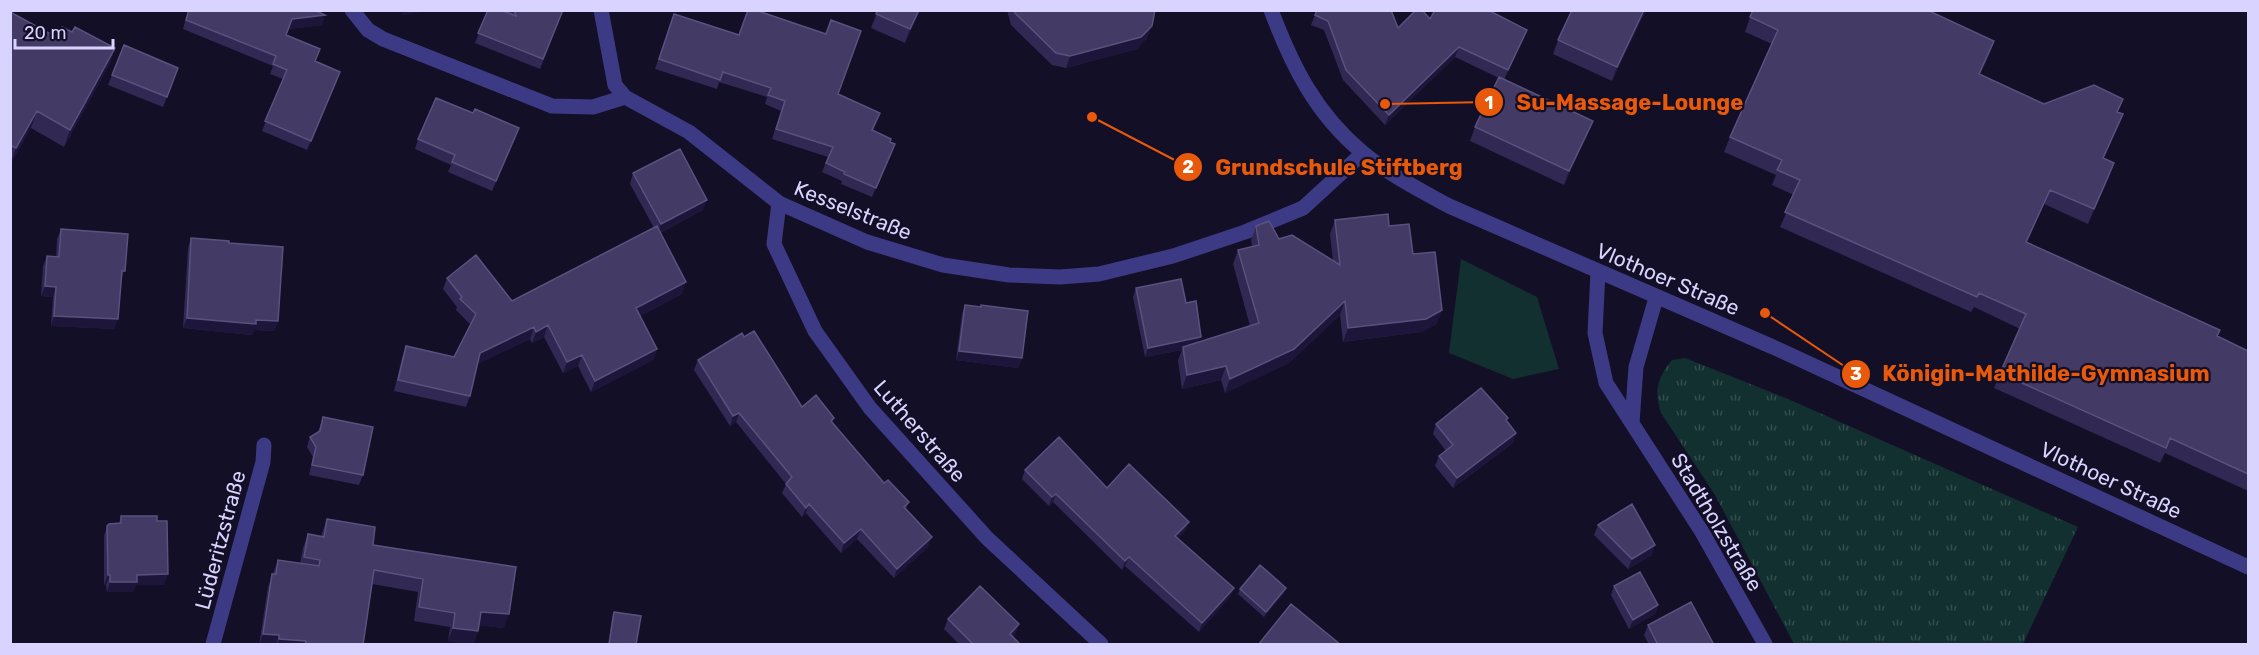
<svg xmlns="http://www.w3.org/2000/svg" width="2259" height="655" font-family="Rubik,sans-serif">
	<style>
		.grass { fill: #12302f }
		.park { fill: url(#park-tufts) }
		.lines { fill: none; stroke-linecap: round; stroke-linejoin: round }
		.minor { stroke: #3d3a85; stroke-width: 15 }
		.wall { fill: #312854 }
		.shaded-wall { fill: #1d163a }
		.building { fill: #433a66; stroke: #5a527e; stroke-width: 1.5 }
		.labels { text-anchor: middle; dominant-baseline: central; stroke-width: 4.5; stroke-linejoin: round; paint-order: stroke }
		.street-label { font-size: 21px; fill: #d9d4ff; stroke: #130f26 }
		.leader { fill: none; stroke: #e8590c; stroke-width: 2 }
		.callout-dot { fill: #e8590c; stroke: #130f26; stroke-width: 2 }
		.mark-label { font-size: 18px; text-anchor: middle; font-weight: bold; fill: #fff }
		.callout-label { font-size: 22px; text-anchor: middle; font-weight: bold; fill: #e8590c; stroke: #130f26; stroke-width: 4.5; stroke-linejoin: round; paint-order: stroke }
	</style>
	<defs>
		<pattern id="park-tufts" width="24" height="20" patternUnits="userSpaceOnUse" patternTransform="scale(1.5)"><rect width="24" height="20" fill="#12302f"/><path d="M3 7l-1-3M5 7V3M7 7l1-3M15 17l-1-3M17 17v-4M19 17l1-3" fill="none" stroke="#344d4e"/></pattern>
	</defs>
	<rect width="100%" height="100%" fill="#130f26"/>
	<path class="grass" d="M1461,259L1537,297L1559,369L1513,379L1449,353Z"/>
	<path class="park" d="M1685,358L1788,399L2078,527L2023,644H1794L1715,495L1661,413C1654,391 1657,378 1672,360Z"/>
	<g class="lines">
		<path class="minor" d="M352,10L368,30L383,39L552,106L593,107L625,97L689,132L779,203L867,242L943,265L1009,275L1060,277L1099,274L1173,256L1245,232L1303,208L1363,153
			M601,10L615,85L625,97
			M1271,10C1292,66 1316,114 1362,152C1388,174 1420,190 1449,206L1773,347L2248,567
			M779,203L774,244L815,331L870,408L987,538L1101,644
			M1598,272L1595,333L1606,383L1702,532L1765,644
			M1632,423L1636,367L1656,298
			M213,644L263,462L264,445"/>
	</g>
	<path class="wall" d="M188,10H314L322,25L289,29L286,35L337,81L307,150L262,131L283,79L270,74L273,66L183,29Z
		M488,10L509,14L508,10H563L540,69L475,43Z
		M878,10H920L905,43L871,28Z
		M1007,10H1155L1147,38L1137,49L1066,68L1052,65L1011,25Z
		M1317,10L1398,28L1430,19L1527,30L1523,40L1504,80L1587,135L1564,185L1470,141L1475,127L1499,78L1455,57L1385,125L1343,80L1324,30L1311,25Z
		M1646,10L1612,81L1553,54L1558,40Z
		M674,14L838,94L876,123L873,131L890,142L895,144L872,197L841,184L842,181L822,172L828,157L772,139L781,111L765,104L767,97L719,82L717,89L655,69Z
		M10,15L56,37L72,32L115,48L109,65L64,147L31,128L10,165Z
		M1750,17L1994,41L1980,75L2044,104L2123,99L2118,112L2123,114L2104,158L2109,177L2088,224L2044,204L2027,243L2248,351V491L2165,453L2160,463L1994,388L2000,373L2020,329L1974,307L1971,312L1780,227L1794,195L1772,185L1776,175L1724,152L1730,137L1772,44L1745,32Z
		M124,45L178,68L163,107L108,85Z
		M515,138L492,191L448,172L451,165L415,149L418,139Z
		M633,173L703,210L660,233L682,294L640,316L657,349L653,360L591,392L578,366L563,373L544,337L532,343L530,339L477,364L470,396L466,407L394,391L402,358L406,346L454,357L470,324L456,310L457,307L443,289L447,278L512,301L654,228L630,184Z
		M1335,220L1389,226L1413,254L1437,324L1421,332L1343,342L1340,315L1289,363L1225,393L1221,380L1182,389L1178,360L1182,350L1145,357L1133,297L1136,288L1186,303L1199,342L1250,326L1233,264L1238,250L1252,246L1251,240L1256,226L1279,239L1333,261L1330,234Z
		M61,229L121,281L114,329L51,326L53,297L41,296L43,266L47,256L56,257L57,239Z
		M191,238L229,243L278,321L274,331L254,330L252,335L183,328L188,248Z
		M965,305L980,307L981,305L1022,358L1018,368L956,360L962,314Z
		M744,337L802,407L834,418L832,423L884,483L909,502L906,509L928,547L894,578L857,539L841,553L806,513L802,517L782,493L786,484L736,422L730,426L694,370L698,360Z
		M323,417L363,475L359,485L309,475L313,457L307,447L310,437L318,432Z
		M1507,421L1516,433L1513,443L1453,488L1435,466L1439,456L1446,451L1433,434L1436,424Z
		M1025,470L1107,488L1186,530L1178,538L1231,596L1199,632L1125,566L1122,570L1053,502L1049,506L1022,479Z
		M121,516L164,585H136L133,592H107L106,585H104V536L107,526L119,523Z
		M327,519L373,545L504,628L479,625L478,631L473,645L448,641L450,627L414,621L418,592L372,584L363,645H259L268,587L278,560L300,563L303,548L308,534L321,536Z
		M1598,525L1652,555L1628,569L1594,535Z
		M1614,586L1658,605L1655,614L1629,629L1611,595Z
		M1240,589L1284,593L1264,617L1238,594Z
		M614,612L636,645H608L612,617Z
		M948,619L1019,624L1015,634L1013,637L1021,645H960L944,629Z
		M1648,625L1714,645H1649L1644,635Z"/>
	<path class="shaded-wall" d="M403,10H434L402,15Z
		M919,10H920L905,43L910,29Z
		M1644,10H1646L1612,81L1617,67Z
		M325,15L322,25L289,29L292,19Z
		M1152,26L1147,38L1137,49L1066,68L1070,56Z
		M1527,30L1523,40L1504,80L1508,70Z
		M1994,41L1989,56L1974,89L1979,74Z
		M1459,47L1455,57L1385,125L1389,115Z
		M115,48L109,65L64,147L70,130Z
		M37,111L31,128L10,165L16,148Z
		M2123,114L2117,129L2098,172L2103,158Z
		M1593,121L1587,135L1564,185L1569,171Z
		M895,144L892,154L872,197L876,188Z
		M2114,163L2109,177L2088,224L2094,209Z
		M2050,190L2044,204L2021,257L2026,242Z
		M707,200L703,210L657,234L661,224Z
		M122,271H125L121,281Z
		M686,282L682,294L632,320L636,308Z
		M45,286L56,287L53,297L41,296Z
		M1345,301L1340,315L1289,363L1225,393L1230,379Z
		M1442,310L1437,324L1421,332L1343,342L1348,328Z
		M54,316L118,319L114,329L51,326Z
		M187,318L256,320L278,321L274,331L254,330L252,335L183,328Z
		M548,325L544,337L532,343L536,332Z
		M534,327L530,339L475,365L480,353Z
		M1201,337L1197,346L1183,347L1182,350L1145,357L1148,348Z
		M657,349L653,360L591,392L595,381Z
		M959,351L1022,358L1018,368L956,360Z
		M582,355L578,366L563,373L567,362Z
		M1226,366L1221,380L1182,389L1187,375Z
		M739,413L736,422L730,426L733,416Z
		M1516,433L1513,443L1453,488L1457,478Z
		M1056,494L1053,502L1049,506L1052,497Z
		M809,504L806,513L802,517L806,508Z
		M1189,522L1186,530L1172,545L1175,536Z
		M861,529L857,539L841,553L844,543Z
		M932,537L928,547L894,578L897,569Z
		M1655,545L1652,555L1628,569L1632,559Z
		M1129,557L1125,566L1122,570L1125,561Z
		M168,574L164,585H136L133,592H107L110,582L137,575Z
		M108,575H110L106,585H104Z
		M1234,588L1231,596L1199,632L1202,623Z
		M1286,588L1284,593L1264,617L1266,612Z
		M1658,605L1655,614L1629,629L1633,620Z
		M481,612L509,614L504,628L476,625Z
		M1019,624L1015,634L1006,644L1010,634Z
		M453,628L478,631L473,645L448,641Z
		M263,634L279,635L276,645H259Z
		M279,639L306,641L305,645H277Z"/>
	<path class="building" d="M189,10H314L325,15L292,19L286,35L320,49L315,61L340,72L311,141L265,121L287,70L273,64L276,56L186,20Z
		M488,10H501L516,16L514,10H563L543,59L478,33Z
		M748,10H755L826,34L831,20L861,31L838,94L880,113L872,130L891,139L890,142L895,144L876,188L844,174L845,172L826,163L833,147L776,129L785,101L768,95L771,88L723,72L720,80L659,59L674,14L739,35Z
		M878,10H919L910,29L876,14Z
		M1014,10H1155L1152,26L1141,37L1070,56L1056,53L1015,13Z
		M1317,10H1391L1398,28L1416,10H1422L1430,19L1435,10H1488L1527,30L1508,70L1459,47L1389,115L1346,70L1328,21L1315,15Z
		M1572,10H1644L1617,67L1558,40Z
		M1753,10H1927L1994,41L1979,74L2044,104L2094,85L2123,99L2117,112L2123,114L2103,158L2114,163L2094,209L2050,190L2026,242L2220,330L2217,336L2248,351V474L2170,438L2166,448L2000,373L2026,314L1979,293L1977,297L1785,212L1800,180L1777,170L1782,160L1730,137L1778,30L1750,17Z
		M12,13L56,37L62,27L72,32L75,27L115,48L70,130L37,111L16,148L10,145V15Z
		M124,45L178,68L167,97L112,75Z
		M1499,77L1593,121L1569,171L1475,127Z
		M436,98L473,113L475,109L519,128L496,181L452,162L455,155L418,139Z
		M680,149L707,200L661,224L633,173Z
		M1388,214L1389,226L1409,224L1413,254L1435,252L1442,310L1426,319L1348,328L1345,301L1294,349L1230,379L1226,366L1187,375L1183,347L1259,323L1238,250L1259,245L1256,226L1269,221L1279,239L1292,235L1340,265L1335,220Z
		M657,226L686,282L636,308L657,349L595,381L582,355L567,362L548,325L536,332L534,327L480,353L470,396L398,380L406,346L454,357L476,314L460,299L462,297L447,278L476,255L512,301Z
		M61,229L128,234L125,271H122L118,319L54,316L56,287L45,286L47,256L59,257Z
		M191,238L229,241V243L283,247L278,321L256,320V324L187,318Z
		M1181,279L1186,303L1196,301L1201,337L1148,348L1136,288Z
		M965,305L981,307V305L1028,311L1022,358L959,351Z
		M754,331L802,407L816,395L834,418L831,421L884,483L888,480L909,502L904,507L932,537L897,569L861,529L844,543L809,504L806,508L786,484L792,477L739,413L733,416L698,360L742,333L744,337Z
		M1481,388L1508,418L1506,420L1516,433L1457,478L1439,456L1453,445L1436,424Z
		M323,417L373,427L363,475L312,465L316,447L310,437L320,431Z
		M1059,437L1107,488L1129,464L1189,522L1175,536L1234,588L1202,623L1129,557L1125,561L1056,494L1052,497L1025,470Z
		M1632,504L1655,545L1632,559L1598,525Z
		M121,516H157V521H167L168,574L137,575V582H110V575H108L107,526L109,524L121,523Z
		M327,519L375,527L373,545L516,567L509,614L481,612L478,631L453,628L455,613L419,607L423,579L374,570L363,645H305L306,641L279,639V635L263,634L272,574H276L278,560L319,566L320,560L304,557L308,534L324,537Z
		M1260,565L1286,588L1266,612L1240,589Z
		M1640,572L1658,605L1633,620L1614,586Z
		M980,586L1019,624L1010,634L1021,645H974L948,619Z
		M1691,602L1714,645H1658L1648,625Z
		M1291,604L1341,645H1258Z
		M614,612L641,616L636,645H609Z"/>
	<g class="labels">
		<g class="street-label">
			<text transform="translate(853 210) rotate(22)">Kesselstraße</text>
			<text transform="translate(1668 279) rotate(23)">Vlothoer Straße</text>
			<text transform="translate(920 431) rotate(49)">Lutherstraße</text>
			<text transform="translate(2111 480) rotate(25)">Vlothoer Straße</text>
			<text transform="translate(1717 522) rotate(59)">Stadtholzstraße</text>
			<text transform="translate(220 540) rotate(-75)">Lüderitzstraße</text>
		</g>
	</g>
	<path class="leader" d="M1385 104L1489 102M1092 117L1188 167M1765 313L1856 374"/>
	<g class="callout-dot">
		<circle cx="1385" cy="104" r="6"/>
		<circle cx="1092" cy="117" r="6"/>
		<circle cx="1765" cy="313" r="6"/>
		<circle cx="1489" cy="102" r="15"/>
		<circle cx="1188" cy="167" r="15"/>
		<circle cx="1856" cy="374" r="15"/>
	</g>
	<g class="mark-label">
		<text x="1489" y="109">1</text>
		<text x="1188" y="173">2</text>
		<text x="1856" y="380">3</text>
	</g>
	<g class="callout-label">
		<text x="1630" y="110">Su-Massage-Lounge</text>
		<text x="1339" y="175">Grundschule Stiftberg</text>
		<text x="2046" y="381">Königin-Mathilde-Gymnasium</text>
	</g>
	<rect width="2259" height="655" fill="none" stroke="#d9d4ff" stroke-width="24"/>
	<path d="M15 39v9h98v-9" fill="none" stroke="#d9d4ff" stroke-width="3"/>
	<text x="24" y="39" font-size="18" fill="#d9d4ff" stroke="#130f26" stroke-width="4.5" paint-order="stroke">20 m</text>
</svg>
